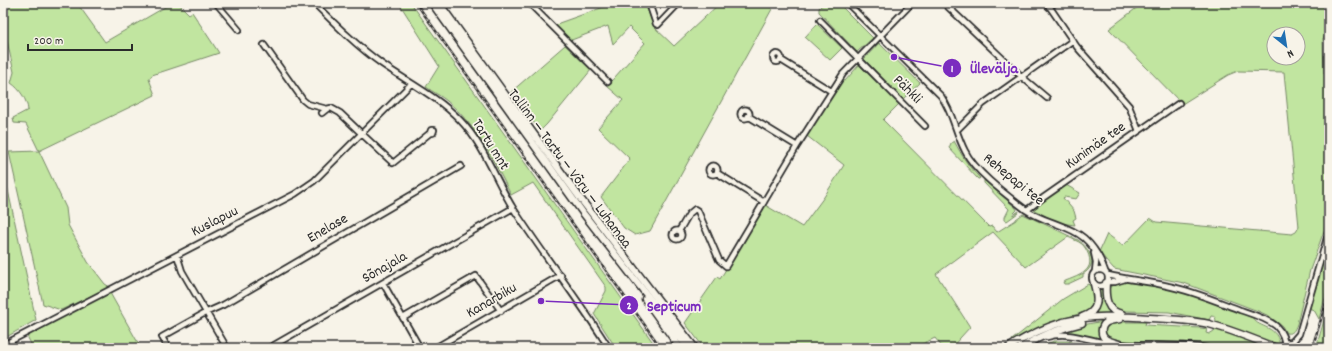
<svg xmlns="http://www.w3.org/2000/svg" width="1332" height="351" font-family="Dekko,sans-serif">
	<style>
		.green { fill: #c1e5a0; stroke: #768866; fill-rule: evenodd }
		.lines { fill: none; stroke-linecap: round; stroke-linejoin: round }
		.minor-casing { stroke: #2b2b2b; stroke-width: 8 }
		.highway-casing { stroke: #2b2b2b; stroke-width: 9 }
		.minor { stroke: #f7f3e8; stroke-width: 4.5 }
		.highway { stroke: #f7f3e8; stroke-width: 6 }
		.rail-casing { stroke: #2b2b2b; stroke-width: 2.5 }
		.rail { stroke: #f7f3e8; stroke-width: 1; stroke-dasharray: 3; stroke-linecap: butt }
		.labels { text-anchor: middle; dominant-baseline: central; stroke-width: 3.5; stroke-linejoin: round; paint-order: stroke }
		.street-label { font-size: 15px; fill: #2b2b2b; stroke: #f7f3e8 }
		.leader { fill: none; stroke: #7b2cbf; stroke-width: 1.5 }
		.callout-dot { fill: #7b2cbf; stroke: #f7f3e8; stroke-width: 1.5 }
		.mark-label { font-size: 12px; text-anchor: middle; font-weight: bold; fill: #fff }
		.callout-label { font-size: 16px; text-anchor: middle; font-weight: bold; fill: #7b2cbf; stroke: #f7f3e8; stroke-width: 3.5; stroke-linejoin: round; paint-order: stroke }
	</style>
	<rect width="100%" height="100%" fill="#f7f3e8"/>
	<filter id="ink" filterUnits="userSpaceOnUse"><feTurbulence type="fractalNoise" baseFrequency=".025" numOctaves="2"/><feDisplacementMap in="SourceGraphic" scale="8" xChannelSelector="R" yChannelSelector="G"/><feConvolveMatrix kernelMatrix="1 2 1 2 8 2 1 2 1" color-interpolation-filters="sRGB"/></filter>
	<g filter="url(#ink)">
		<path class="green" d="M3,3H77L105,42L172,3H178L189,14L192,12L219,53L152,75L149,79L155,95L39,151L66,208L68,225L88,262L105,284L110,287L61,310L43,304L9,152L39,151L26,124L14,123L13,118L28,110C27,100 20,89 11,83L14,72L7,41H3Z
			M399,3H411L657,348H616L594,314L606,291V287L533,183L511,195C494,161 477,126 447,101C441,96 433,92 426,87L439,66Z
			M615,3H645L654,27L674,46L720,3H766L772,9L650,231L635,235L624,228L601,197L630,159L598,128L623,100L607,86L645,43L629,27L613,44L608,26L569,41L555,27L559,23Z
			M824,3H838L873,38L857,52L819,12V8Z
			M1143,3H1329V37L1323,38L1324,74H1329V211L1326,225L1310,270L1297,324C1294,331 1293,334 1286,333L1282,326L1269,316L1258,311L1184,283L1114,269L1099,252L1107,234L1123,246L1150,218L1156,222L1292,234L1296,232L1299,227L1284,72L1238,71L1228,75L1182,104L1109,29ZM1274,34H1298V58H1274Z
			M817,24L842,48L830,60L805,37Z
			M879,43L920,83L903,99L864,59Z
			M565,45L591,70L547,124L540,131L511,92Z
			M859,65L899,104L883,120L989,227L992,226L997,232L1016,220V219L1023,214L1078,240C1085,245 1096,258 1090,267C1089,270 1086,272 1083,274V277L1068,284H1064L1063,282C1070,279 1084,275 1088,268C1093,261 1087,249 1082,244C1078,241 1072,239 1068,237L1026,267L993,232L936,274L970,327L951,348H943L935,338L914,348H704L685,323L717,277L720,279L765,205L802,227L824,197L844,165L807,136L842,79L845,81Z
			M954,141C963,157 967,165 980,178L979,179H978L949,148L951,143Z
			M3,167L36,320L3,339Z
			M984,180L1016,208L1017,210L1013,214V215L1019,211L1018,213L1007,221L1005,220V217L1009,209L984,183Z
			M1066,185L1080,193L1076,199L1064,197L1063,198L1074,211L1076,218L1073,220L1075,225L1060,223L1032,209Z
			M1329,241V284L1319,319L1314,310L1308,308Z
			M1124,282C1148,285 1172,288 1195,296C1214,302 1234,310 1253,318C1258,329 1279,324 1280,348H1221L1184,342H1129L1110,338L1105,334V328L1111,323L1115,322H1146L1145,325L1201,328L1207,329L1206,333L1209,334L1214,331C1215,325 1219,316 1211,316L1209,320L1169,312L1124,311L1117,309L1110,302L1109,289L1111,286Z
			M1088,284L1093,288L1094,302L1088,311L1053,322L1029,332L1013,342L1012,340L1063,299Z
			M1098,288H1103C1102,300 1105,306 1114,314L1091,315L1099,297Z
			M110,293L141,348H33L27,336Z
			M1329,303V342L1327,348H1316Z
			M1104,321L1103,340L1073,334L1057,333L1082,325Z
			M1054,341H1067L1100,348H1061C1056,344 1044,348 1036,348Z"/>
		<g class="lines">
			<defs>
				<path id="minor" d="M216,3L239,30
					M314,3C336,25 357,46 382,64C408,82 438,97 460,120C484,145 495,179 513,208C544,256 579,300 609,348
					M529,3L608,82
					M649,3L656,24L658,25L679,3
					M847,3L941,96C954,115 955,132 965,151C975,172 1008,196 1026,210C1043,222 1069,225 1084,238C1093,246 1101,259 1105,271
					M944,3L1022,77L1047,98
					M1047,3L1077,47L1129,106L1139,131
					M1049,7L1055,3
					M820,20L925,126
					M264,45L303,100L308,104L327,109
					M773 58a4 4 0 1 1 8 0a4 4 0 1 1-8 0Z
					M781,60L831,91
					M740.5 114a4.5 4.5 0 1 1 9 0a4.5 4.5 0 1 1-9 0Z
					M322,113L327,109L331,108L340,113L362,134L393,163L430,133L431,130H434L433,133H430
					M748,116L797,146
					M957,130L983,104L1072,41
					M708.5 170a4.5 4.5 0 1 1 9 0a4.5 4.5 0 1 1-9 0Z
					M717,173L764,202
					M1027,210L1040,200L1179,103
					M672.5 235a4.5 4.5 0 1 1 9 0a4.5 4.5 0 1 1-9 0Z
					M679,231L689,214L695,209L698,211L719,260L726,266L797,146L843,74L912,3
					M1094,253L1096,262L1095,271
					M177,255L182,271L227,348
					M1092 278a8 8 0 1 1 16 0a8 8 0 1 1-16 0Z
					M1108,275C1128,280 1148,281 1168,286C1193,291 1216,301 1240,310C1252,314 1266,318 1276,326C1282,332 1285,340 1285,348
					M1108,282H1115L1125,279
					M383,283L420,348
					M403,318L476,276L501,311
					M1047,337C1070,330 1091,342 1114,344C1144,346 1175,344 1206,348
					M1285,343L1292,342L1299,334L1329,231
					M3,345L295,194L314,181L411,84
					M168,348L162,337L205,313L223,305L461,166
					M269,348L513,208
					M435,348L561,275"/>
				<path id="highway" d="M432,3L583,213L688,348
					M439,3L580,198L695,348
					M1106,283C1105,297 1106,311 1122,314
					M645,299L680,348
					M1082,317C1100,311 1098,299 1094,284
					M1119,344C1116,343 1111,342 1107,340C1100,336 1100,326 1107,322C1111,320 1116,320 1120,319
					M1008,348C1025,337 1043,328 1063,322C1091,315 1120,316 1149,318C1169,319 1190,320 1209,324C1232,330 1254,339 1276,348
					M1020,348C1040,336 1060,328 1082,323"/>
			</defs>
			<use href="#minor" class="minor-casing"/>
			<use href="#highway" class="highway-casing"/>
			<use href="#minor" class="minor"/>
			<use href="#highway" class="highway"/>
			<defs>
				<path id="rail" d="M416,3L661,348
					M1312,348L1329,294"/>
			</defs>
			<use href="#rail" class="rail-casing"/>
			<use href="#rail" class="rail"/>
		</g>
	</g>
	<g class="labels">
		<g class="street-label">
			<text transform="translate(907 90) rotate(45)">Pähkli</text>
			<text transform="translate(490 145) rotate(58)">Tartu mnt</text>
			<text transform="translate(1096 146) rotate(-35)">Kunimäe tee</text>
			<text transform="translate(569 169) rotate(53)">Tallinn — Tartu — Võru — Luhamaa</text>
			<text transform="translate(1013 180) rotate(39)">Rehepapi tee</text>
			<text transform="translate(215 222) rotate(-27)">Kuslapuu</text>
			<text transform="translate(328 229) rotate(-30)">Enelase</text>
			<text transform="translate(385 268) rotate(-30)">Sõnajala</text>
			<text transform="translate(492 301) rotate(-30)">Kanarbiku</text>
		</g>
	</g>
	<path class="leader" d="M894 57L952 68M541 301L629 305"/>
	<g class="callout-dot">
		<circle cx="894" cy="57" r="4"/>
		<circle cx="541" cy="301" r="4"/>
		<circle cx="952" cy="68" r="10"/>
		<circle cx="629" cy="305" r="10"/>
	</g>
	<g class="mark-label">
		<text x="952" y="72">1</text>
		<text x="629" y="309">2</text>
	</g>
	<g class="callout-label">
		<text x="994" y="73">Ülevälja</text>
		<text x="674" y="311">Septicum</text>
	</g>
	<rect width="1332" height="351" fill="none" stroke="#f7f3e8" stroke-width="16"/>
	<rect x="8" y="8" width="1316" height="335" fill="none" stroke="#2b2b2b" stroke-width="1.5" filter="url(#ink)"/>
	<g transform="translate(1286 46) rotate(150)"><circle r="19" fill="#f7f3e8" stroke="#a5a39c"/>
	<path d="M0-3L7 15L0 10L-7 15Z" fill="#1f6fb2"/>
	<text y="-6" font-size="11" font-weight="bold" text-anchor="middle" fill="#2b2b2b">N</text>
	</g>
	<path d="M28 44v6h104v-6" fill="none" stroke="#2b2b2b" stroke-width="2"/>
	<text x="34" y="44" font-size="12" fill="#2b2b2b" stroke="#f7f3e8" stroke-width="3" paint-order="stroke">200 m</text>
</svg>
